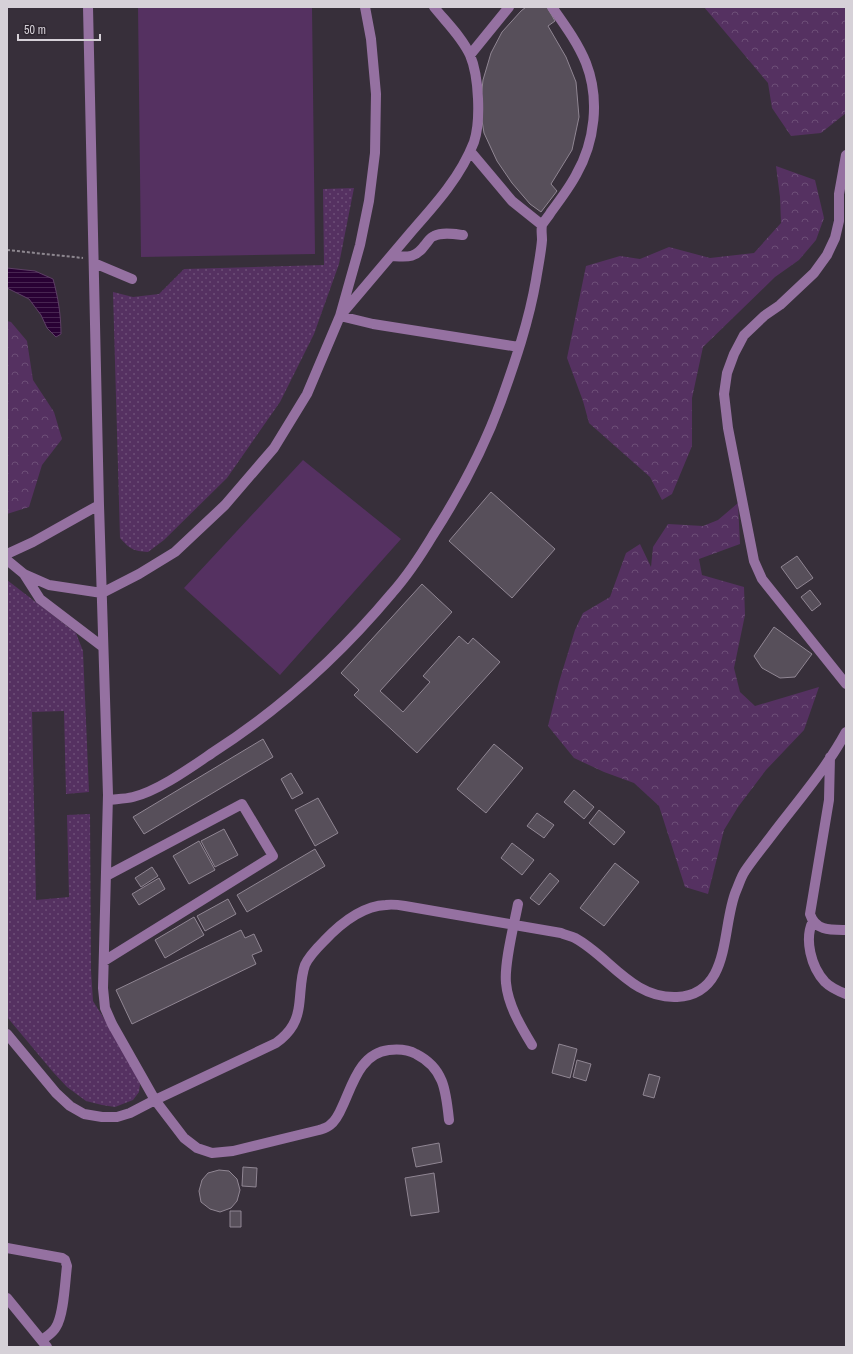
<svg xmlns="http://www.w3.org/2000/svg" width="853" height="1354" font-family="'Archivo Narrow',sans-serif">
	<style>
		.grass { fill: url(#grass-dots) }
		.forest { fill: url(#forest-crowns) }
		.garden { fill: #553161 }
		.water { fill: url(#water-rules); stroke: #5d3f65 }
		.building { fill: #574f5a; stroke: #908693 }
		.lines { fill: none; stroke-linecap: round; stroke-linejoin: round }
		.path { stroke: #8e8890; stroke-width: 2; stroke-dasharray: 3 2; stroke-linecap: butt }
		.minor { stroke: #9571a1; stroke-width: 10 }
	</style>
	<defs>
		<pattern id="grass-dots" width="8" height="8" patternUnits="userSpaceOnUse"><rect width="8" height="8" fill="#553161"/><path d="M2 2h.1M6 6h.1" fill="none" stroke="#6d4e77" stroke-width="1.8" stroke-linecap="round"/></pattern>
		<pattern id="forest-crowns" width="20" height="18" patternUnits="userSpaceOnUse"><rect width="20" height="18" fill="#553161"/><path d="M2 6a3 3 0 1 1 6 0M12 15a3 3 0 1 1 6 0" fill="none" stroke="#6d4e77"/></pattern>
		<pattern id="water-rules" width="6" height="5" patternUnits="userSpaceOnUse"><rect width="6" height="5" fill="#290134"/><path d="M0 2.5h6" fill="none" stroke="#472551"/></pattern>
	</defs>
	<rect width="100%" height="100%" fill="#372f3a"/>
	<path class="grass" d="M354,188L339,264L314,334L280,402L227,478L164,540L148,552C133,551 130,549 120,538L113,292L133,297L159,294L184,269L324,265L323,189Z
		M7,580L76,633L83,651L89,792L66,794L64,711L32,712L36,900L69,897L67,815L90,814L91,971L93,1001L115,1036L133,1069L140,1084L139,1092L133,1100L115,1107L102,1105L86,1101L67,1087L53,1072L7,1017Z"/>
	<path class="forest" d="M704,7H846V113L821,133L791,136L772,108L768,83Z
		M776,166L815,180L824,218L816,240L799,260L775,277L703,347L692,398V446L672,494L662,500L650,477L589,423L583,401L567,358L586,266L620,256L640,259L669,247L710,258L754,253L781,223L780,197Z
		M7,321L11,322L27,341L33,380L54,412L62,439L42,465L29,507L7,514Z
		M738,503L740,544L699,559L702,575L744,587L745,615L734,668L740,692L755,706L819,687L804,730L766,770L738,807L724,830L708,894L685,887L659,806L634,783L604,772L574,758L548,726L559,682L575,630L583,613L610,597L626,553L640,544L651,567L653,547L668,524L703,526L718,520Z"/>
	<path class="garden" d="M138,7H312L315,254L141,257Z
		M303,460L401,539L280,675L184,588Z"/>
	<path class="water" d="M7,268L35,271L53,279C58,297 61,315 61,334L56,337L47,328L41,315L29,299L7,288Z"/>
	<path class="building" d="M526,7H547L555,21L548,26L566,57L576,82L579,117L572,150L551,184L557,191L541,212L530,204L512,183L497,161L484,133L480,108L483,80L491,53L502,32L521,11Z
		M491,492L555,549L512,598L449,541Z
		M797,556L813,578L797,589L781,567Z
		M422,584L452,612L380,691L403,712L430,682L423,676L459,636L468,644L473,638L500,662L417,753L354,695L359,690L341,673Z
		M810,590L821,604L812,611L801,597Z
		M774,627L812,654L795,677L780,678L762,668L754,656Z
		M263,739L273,757L144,834L133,817Z
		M494,744L523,768L486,813L457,789Z
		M291,773L303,793L292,799L281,779Z
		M574,790L594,807L584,819L564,802Z
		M318,798L338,833L315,846L295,810Z
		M599,810L625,832L614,845L589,823Z
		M537,813L554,825L544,838L527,826Z
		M224,829L238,855L215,867L201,841Z
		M199,841L215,870L189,884L173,856Z
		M512,843L534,860L522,875L501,858Z
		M315,849L325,866L247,912L237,895Z
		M615,863L639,882L604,926L580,908Z
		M152,867L158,876L141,887L135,878Z
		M550,873L559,881L539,905L530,898Z
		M159,878L165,889L139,905L132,894Z
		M228,899L236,914L205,931L197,916Z
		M194,917L204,935L165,958L155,940Z
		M241,930L245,938L254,934L262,951L252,955L256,964L132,1024L116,990Z
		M559,1044L577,1049L570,1078L552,1073Z
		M577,1060L591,1064L586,1081L573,1077Z
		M649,1074L660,1077L654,1098L643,1095Z
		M439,1143L442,1162L416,1167L412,1148Z
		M243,1167L257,1168L256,1187L242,1186Z
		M219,1170L229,1171L237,1179L240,1190L237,1201L231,1208L220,1212L210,1209L201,1202L199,1191L202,1180L208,1173Z
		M434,1173L439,1212L411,1216L405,1178Z
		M230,1211H241V1227H230Z"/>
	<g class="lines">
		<path class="path" d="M7,250L83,258"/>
		<path class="minor" d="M88,7L99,505L108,795L103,988L105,1008L112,1024L155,1100L184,1138L197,1148L212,1153L233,1151L319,1130C322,1129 327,1128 330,1125C336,1121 340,1112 343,1105C353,1083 361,1053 389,1050C398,1049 407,1049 416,1054C444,1068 446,1091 449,1120
			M434,7C446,22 462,37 470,55C479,76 481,121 474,142C461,176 436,204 412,231C388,259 364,288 340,316L373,324L519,347
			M470,55L509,7
			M470,151L512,201L542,225
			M846,155L839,194V221L835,238L827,255L814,273L780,305L764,316L744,335L734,354L727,373L724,394L728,428L754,561L762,579L846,684
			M391,256C407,257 415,259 425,245C428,242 430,237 434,236C442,232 454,234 463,235
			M94,263L132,279
			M7,554L33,542L99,505
			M7,560L24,574L49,585L102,593L139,574L175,552L225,505L274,448L307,394L340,316L360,245L369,201L375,153L376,94L371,39L365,7
			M24,574L40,599L103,647
			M830,757L829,800L810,914C815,931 831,930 846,930
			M108,800C116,799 125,799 133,797C158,791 190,768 212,753C279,710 341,654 392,593C408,575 421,555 433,535C460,493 484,448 501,401C515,362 529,321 536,280C538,267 541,253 542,240C542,235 541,229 542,225C544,221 549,216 551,212C560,200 569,188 576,175C595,142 600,99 586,63C578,43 564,24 552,7
			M518,904C514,925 504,963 506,983C508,1005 521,1027 532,1045
			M813,921C804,939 811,967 825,982C831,988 838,991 846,994
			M104,961L273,856L242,804L106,876
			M7,1034L56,1093L70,1106L84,1114L102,1117H117L130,1113L155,1100L276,1043C283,1038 289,1032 293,1025C303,1008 298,984 305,965C309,956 317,948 324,941C340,924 361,906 386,905C392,904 399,905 405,906L561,933C565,935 571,936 575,938C610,957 632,999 677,997C732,994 721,927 736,891C739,884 741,877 745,871C753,859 763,847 772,835C797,802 826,769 846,732
			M7,1248L62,1258L65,1260L67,1266C65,1281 64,1315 56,1327C53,1333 47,1336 42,1340
			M7,1298L47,1347"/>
	</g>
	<rect width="853" height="1354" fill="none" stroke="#d6d1d8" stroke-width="16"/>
	<path d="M18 34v6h82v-6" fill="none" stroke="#d6d1d8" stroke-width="2"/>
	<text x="24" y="34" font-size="12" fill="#d6d1d8" stroke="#2d252f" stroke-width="3" paint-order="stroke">50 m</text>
</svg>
